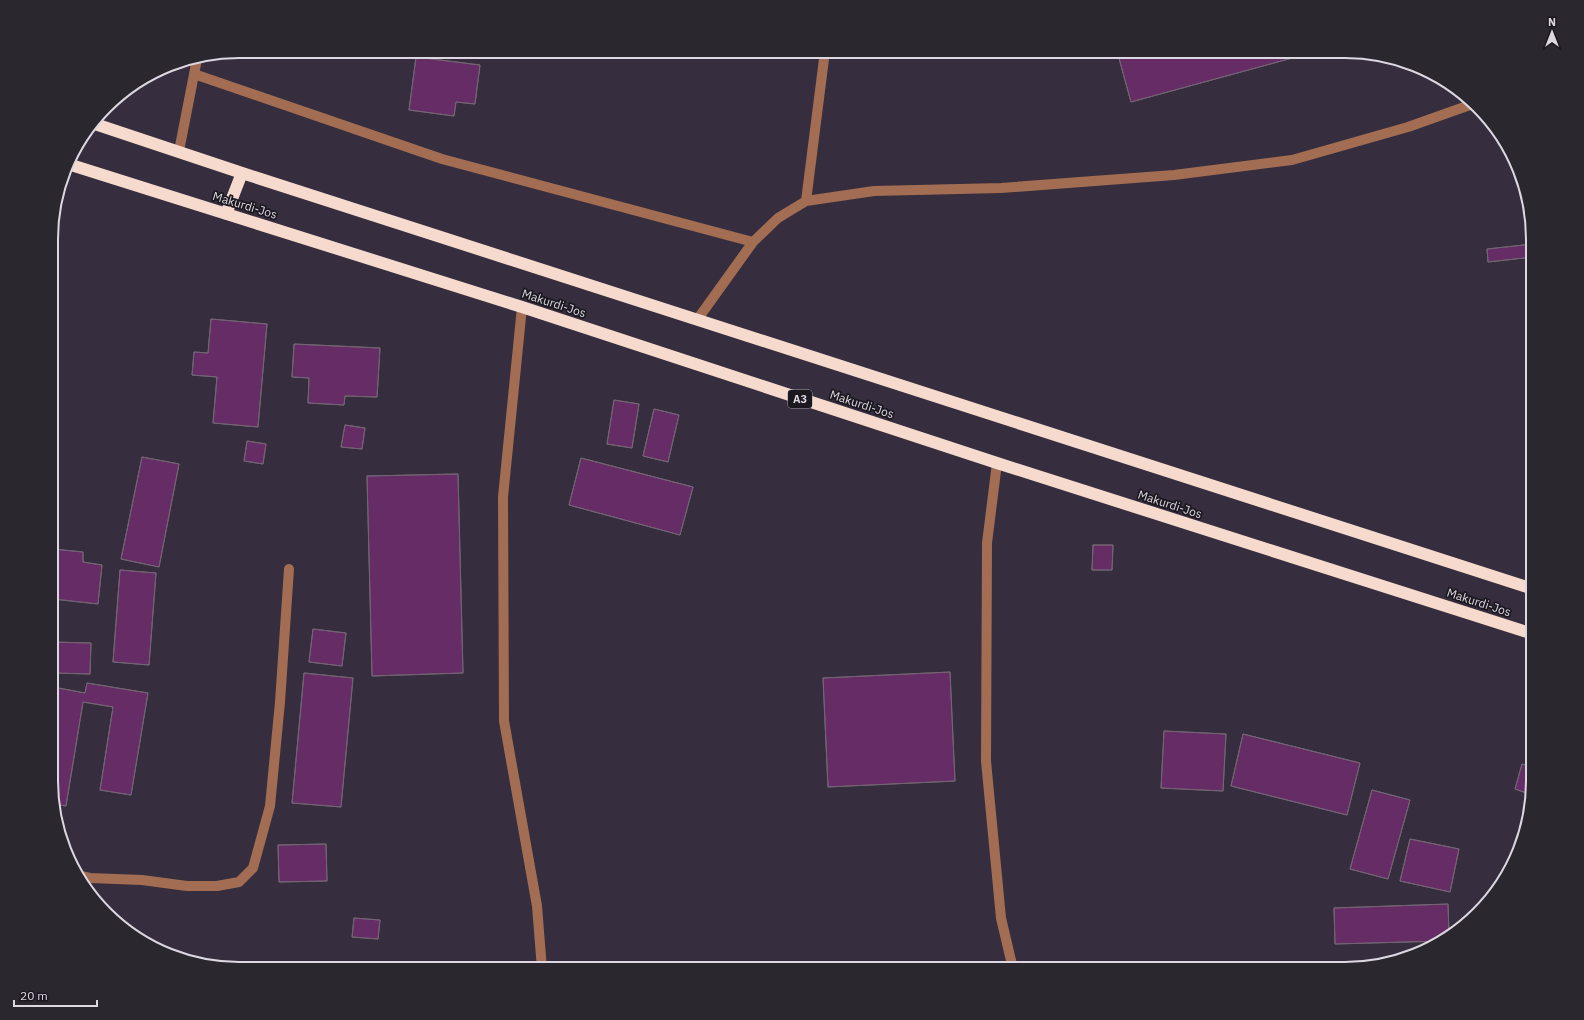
<svg xmlns="http://www.w3.org/2000/svg" width="1584" height="1020" font-family="'IBM Plex Sans',sans-serif">
	<style>
		.building { fill: #662c65; stroke: #736473 }
		.lines { fill: none; stroke-linecap: round; stroke-linejoin: round }
		.minor { stroke: #a26d52; stroke-width: 10 }
		.highway { stroke: #f5dacd; stroke-width: 12 }
		.labels { text-anchor: middle; dominant-baseline: central; stroke-width: 3.5; stroke-linejoin: round; paint-order: stroke }
		.shield { fill: #1c1820; stroke: #a29ea7; stroke-width: 1 }
		.shield-label { font-size: 11px; font-weight: bold; fill: #dcd7e1 }
		.street-label { font-size: 12px; fill: #dcd7e1; stroke: #1c1820 }
		.rim { fill: none; stroke: #dcd7e1; stroke-width: 2 }
	</style>
	<rect width="100%" height="100%" fill="#362e3e"/>
	<path class="building" d="M1117,51H1318L1131,102Z
		M1117,51H1318L1131,102Z
		M416,57L480,65L475,104L456,102L454,116L409,110Z
		M416,57L480,65L475,104L456,102L454,116L409,110Z
		M1533,244V257L1488,262L1487,249Z
		M1533,244V257L1488,262L1487,249Z
		M211,319L267,324L258,427L213,423L217,377L192,375L194,352L208,353Z
		M211,319L267,324L258,427L213,423L217,377L192,375L194,352L208,353Z
		M294,344L380,348L377,397L345,396L344,405L308,403L309,378L292,377Z
		M294,344L380,348L377,397L345,396L344,405L308,403L309,378L292,377Z
		M614,400L639,404L632,448L607,444Z
		M614,400L639,404L632,448L607,444Z
		M654,409L679,415L668,462L643,456Z
		M654,409L679,415L668,462L643,456Z
		M345,425L365,428L362,449L341,447Z
		M345,425L365,428L362,449L341,447Z
		M247,441L266,444L263,464L244,461Z
		M247,441L266,444L263,464L244,461Z
		M142,457L179,464L159,567L121,559Z
		M142,457L179,464L159,567L121,559Z
		M581,458L693,487L680,535L569,505Z
		M581,458L693,487L680,535L569,505Z
		M458,474L463,673L372,676L367,476Z
		M458,474L463,673L372,676L367,476Z
		M1093,545H1113L1112,570H1092Z
		M1093,545H1113L1112,570H1092Z
		M53,549L83,552V562L102,565L98,604L53,599Z
		M53,549L83,552V562L102,565L98,604L53,599Z
		M120,570L156,573L149,665L113,662Z
		M120,570L156,573L149,665L113,662Z
		M313,629L346,633L342,666L309,662Z
		M313,629L346,633L342,666L309,662Z
		M53,642L91,643L90,674L53,673Z
		M53,642L91,643L90,674L53,673Z
		M950,672L955,781L828,787L823,678Z
		M950,672L955,781L828,787L823,678Z
		M304,673L353,678L341,807L292,803Z
		M304,673L353,678L341,807L292,803Z
		M87,683L148,693L131,795L100,790L113,707L83,702L66,806L53,804V687L85,693Z
		M87,683L148,693L131,795L100,790L113,707L83,702L66,806L53,804V687L85,693Z
		M53,684L58,685L55,695H53Z
		M53,684L58,685L55,695H53Z
		M1164,731L1226,734L1223,791L1161,788Z
		M1164,731L1226,734L1223,791L1161,788Z
		M1243,734L1360,763L1347,815L1231,786Z
		M1243,734L1360,763L1347,815L1231,786Z
		M1522,764L1533,767L1532,795L1515,789Z
		M1522,764L1533,767L1532,795L1515,789Z
		M1372,790L1410,800L1388,879L1350,869Z
		M1372,790L1410,800L1388,879L1350,869Z
		M1410,839L1459,849L1450,892L1400,881Z
		M1410,839L1459,849L1450,892L1400,881Z
		M326,844L327,881L279,882L278,845Z
		M326,844L327,881L279,882L278,845Z
		M1448,904L1449,934L1443,941L1335,944L1334,908Z
		M1448,904L1449,934L1443,941L1335,944L1334,908Z
		M354,918L380,920L378,939L352,937Z
		M354,918L380,920L378,939L352,937Z"/>
	<g class="lines">
		<path class="minor" d="M194,74L442,159L753,242
			M179,151L197,59
			M806,201L825,51
			M522,307L503,497L504,721L537,906L542,969
			M697,320L753,242L778,218L806,201L874,191L1001,188L1174,175L1292,160L1408,127L1470,105
			M997,463L987,543L986,761L1001,918L1013,969
			M76,875L90,878L142,880L187,886H217L239,882L253,868L270,806L280,702L289,569"/>
		<path class="highway" d="M95,124L242,173L1533,589
			M68,164L522,307L997,463L1533,634
			M226,214L242,173"/>
	</g>
	<g class="labels">
		<rect class="shield" x="788" y="390" width="24" height="18" rx="3"/>
		<g class="shield-label">
			<text x="800" y="399">A3</text>
		</g>
		<g class="street-label">
			<text transform="translate(245 205) rotate(17)">Makurdi-Jos</text>
			<text transform="translate(554 303) rotate(18)">Makurdi-Jos</text>
			<text transform="translate(862 404) rotate(18)">Makurdi-Jos</text>
			<text transform="translate(1170 504) rotate(18)">Makurdi-Jos</text>
			<text transform="translate(1479 602) rotate(18)">Makurdi-Jos</text>
		</g>
	</g>
	<path d="M0 0H1584V1020H0ZM239 58H1345A181 181 0 0 1 1526 239V781A181 181 0 0 1 1345 962H239A181 181 0 0 1 58 781V239A181 181 0 0 1 239 58Z" fill="#2b272f" fill-rule="evenodd"/>
	<path class="rim" d="M239 58H1345A181 181 0 0 1 1526 239V781A181 181 0 0 1 1345 962H239A181 181 0 0 1 58 781V239A181 181 0 0 1 239 58Z"/>
	<g transform="translate(1552 32)" stroke="#1c1820" stroke-width="3" paint-order="stroke">
	<path d="M0-3L7 15L0 10L-7 15Z" fill="#dcd7e1"/>
	<text y="-6" font-size="11" font-weight="bold" text-anchor="middle" fill="#dcd7e1">N</text>
	</g>
	<path d="M14 1000v6h83v-6" fill="none" stroke="#dcd7e1" stroke-width="2"/>
	<text x="20" y="1000" font-size="12" fill="#dcd7e1" stroke="#1c1820" stroke-width="3" paint-order="stroke">20 m</text>
</svg>
